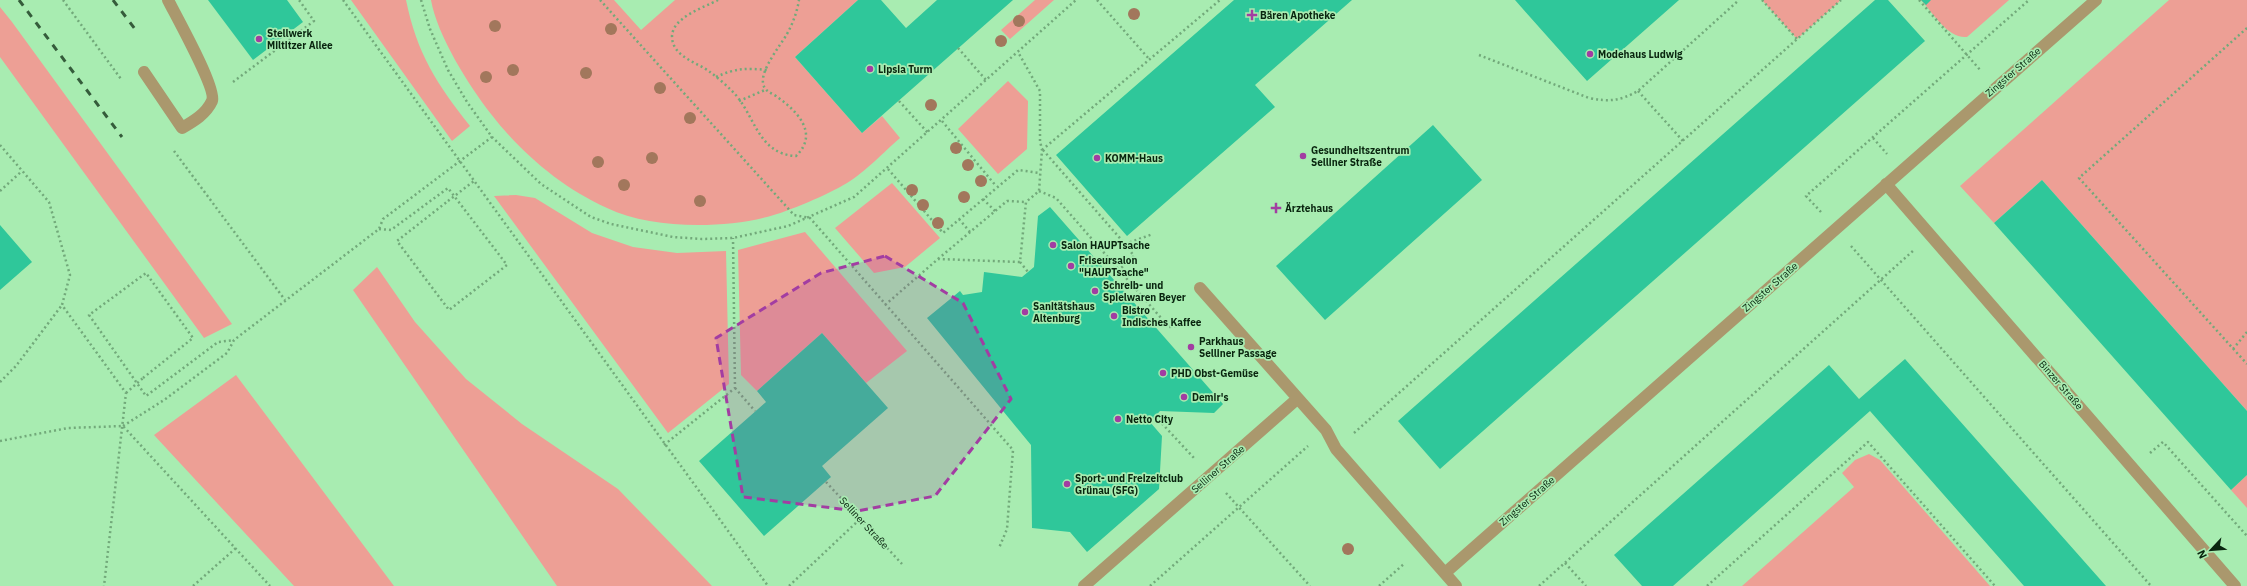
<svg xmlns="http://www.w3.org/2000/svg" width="2247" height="586" font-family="'IBM Plex Sans',sans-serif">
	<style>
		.green { fill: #ed9f95 }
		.building { fill: #2fc79a }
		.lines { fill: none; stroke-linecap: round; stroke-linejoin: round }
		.path { stroke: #72a97a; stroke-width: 2.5; stroke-dasharray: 2 3; stroke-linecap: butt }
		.lane { stroke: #aa986d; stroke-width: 12 }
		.street { stroke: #aa986d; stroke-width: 12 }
		.rail { stroke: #355c3b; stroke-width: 3; stroke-dasharray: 7 7; stroke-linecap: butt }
		.path-bridge { stroke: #72a97a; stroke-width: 2.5; stroke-dasharray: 2 3; stroke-linecap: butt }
		.tree { fill: #a2775c }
		.marked { fill: #a23da2; fill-opacity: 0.2; stroke: #a23da2; stroke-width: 3; stroke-dasharray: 8 5; stroke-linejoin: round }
		.poi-dot { fill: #a23da2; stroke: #a8ecb1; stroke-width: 1.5 }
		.labels { text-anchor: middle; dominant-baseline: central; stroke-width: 3.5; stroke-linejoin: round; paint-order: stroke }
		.poi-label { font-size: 10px; font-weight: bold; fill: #09250f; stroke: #a8ecb1; text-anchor: start }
		.street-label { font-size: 10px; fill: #09250f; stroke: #a8ecb1 }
	</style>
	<rect width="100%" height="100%" fill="#a8ecb1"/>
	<path class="green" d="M351,0H406C417,54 437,84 470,126L452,141Z
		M431,0H614L641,30L675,0H858L795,57L862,133L882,116L900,138C885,151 864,173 847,183C827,195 790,211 767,217C720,229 651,229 607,208C562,188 521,153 491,114C469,86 437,35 431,0Z
		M1035,0H1054L1010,39L1001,30Z
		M1762,0H1841L1797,39Z
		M1921,0H2009L1967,37C1948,39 1933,13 1921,0Z
		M2169,0H2247V411L2042,180L1994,223L1960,186Z
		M0,7L12,22L232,324L204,338L0,57Z
		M1008,81L1028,101L1027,149L998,174L958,129Z
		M892,183L940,238L905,267L874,273L835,228Z
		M516,195L535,198L592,233L633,247L677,253L726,251L729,384L668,433L494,196Z
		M805,232L907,351L866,383L822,333L757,391L741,375L738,250Z
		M377,267L415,322L466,379L522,424L618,489L712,586H557L353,290Z
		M236,375L394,586H294L154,435Z
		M1869,454L1880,460L1990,586H1742L1854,487L1842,473L1855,460Z
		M2247,475V508L2231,490Z"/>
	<path class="building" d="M208,0H287L303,22L253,60Z
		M858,0H881L906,28L937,0H1013L862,133L795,57Z
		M1234,0H1352L1255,85L1275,107L1127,236L1056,155Z
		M1515,0H1679L1587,81Z
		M1875,0H1888L1925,41L1440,469L1398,421Z
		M1921,0H1931L1926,5Z
		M1433,125L1482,180L1325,320L1276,266Z
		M2042,180L2247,411V475L2231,490L1994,223Z
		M1050,207L1223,404L1214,413L1160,411L1150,422L1162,436L1159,489L1087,552L1070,532L1032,528L1031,445L927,318L960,291L963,295L982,292L984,272L1022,277L1034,267L1038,216Z
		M0,225L32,262L0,290Z
		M822,333L888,408L822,466L831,477L764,536L699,461L766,402L757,391Z
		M1905,359L2106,586H2024L1870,411L1673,586H1642L1614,555L1829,365L1859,399Z"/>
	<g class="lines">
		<path class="path" d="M63,0L121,79
			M343,0L768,586
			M421,0L430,29L448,70L467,102L492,137L541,184L591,217L611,224L673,237L702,239L733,238L788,226L854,197L1076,0
			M600,0L794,215L810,218L1013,450L1007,529L999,548
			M718,0C703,8 673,17 672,36C672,57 697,62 710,72C717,77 725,84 731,90C755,112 756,154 796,156C820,133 796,110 776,96C770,92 764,91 763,83C761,69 780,46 787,34C793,23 797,12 799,0
			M1097,0L1150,60
			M1762,0L1797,39
			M1919,0L1981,71
			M2247,28L2079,178L2247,364
			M958,48L986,80
			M1479,55L1589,98C1609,102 1620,101 1638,91L1739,0
			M716,77C736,68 746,68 767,70
			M233,82L314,21L299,0
			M1638,91L1683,141
			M739,101L765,90
			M899,101L928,133
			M942,121L996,186
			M1873,138L1887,154
			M0,145L49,202L70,275L62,305L126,393L104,586
			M1042,150L1220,0
			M1043,150L1125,244L1134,256L1119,270
			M174,151L285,300
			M888,169L943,233L1018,170L1040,173
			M0,191L22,171
			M1039,191L1056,198L1169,327L1200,323
			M983,199L995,211
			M448,201L474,181
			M1821,212L1806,196L2029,0
			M959,219L970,232
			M1125,244L1153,234
			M1851,246L2151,586
			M938,259L1007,201L1026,202
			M1020,262L1028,272
			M885,305L938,259L1020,262L1026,202L1039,191L1042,150L1040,141V91L1018,52
			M2233,349L2247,332
			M0,382L16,366L62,305
			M735,388L755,411
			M126,393L143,378
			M1155,416L1194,458
			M123,426L164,400L227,353L234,340L379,229L383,219L492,137
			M1354,433L1841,0
			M0,441L68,428L123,426L270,586
			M664,445L735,388L733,238
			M2150,453L2163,442L2247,536
			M826,482L902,564
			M1226,493L1310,586
			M1565,563L1586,586
			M193,586L236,548
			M789,586L860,519
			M1150,586L1308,446
			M1379,586L1405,563
			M1539,586L1914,250
			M1707,586L1868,442L1995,586"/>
		<path class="lane" d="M144,72L182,128C194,121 206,114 212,101C217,89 176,16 168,0"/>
		<path class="street" d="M1886,184L2235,586
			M1200,288L1326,430L1336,449L1456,586
			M1445,573L2096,0
			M1084,586L1297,399"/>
		<path class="rail" d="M19,0L122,137
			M113,0L135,29"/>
		<path class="path-bridge" d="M379,229L391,230L448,188L507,265L449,310L397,241L448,201
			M143,378L193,338L146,273L89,315L146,396L218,342L234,340"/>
	</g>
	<g class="tree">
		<circle cx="1134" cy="14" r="6"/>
		<circle cx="1019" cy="21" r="6"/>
		<circle cx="495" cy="26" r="6"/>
		<circle cx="611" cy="29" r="6"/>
		<circle cx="1001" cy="41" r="6"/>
		<circle cx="513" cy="70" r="6"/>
		<circle cx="586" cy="73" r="6"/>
		<circle cx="486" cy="77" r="6"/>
		<circle cx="660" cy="88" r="6"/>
		<circle cx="931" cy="105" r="6"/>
		<circle cx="690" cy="118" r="6"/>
		<circle cx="956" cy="148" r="6"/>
		<circle cx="652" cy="158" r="6"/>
		<circle cx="598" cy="162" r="6"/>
		<circle cx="968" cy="165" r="6"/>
		<circle cx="981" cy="181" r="6"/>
		<circle cx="624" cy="185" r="6"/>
		<circle cx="912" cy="190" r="6"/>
		<circle cx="964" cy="197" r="6"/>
		<circle cx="700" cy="201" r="6"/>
		<circle cx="923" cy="205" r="6"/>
		<circle cx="938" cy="223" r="6"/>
		<circle cx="1348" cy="549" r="6"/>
	</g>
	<path class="marked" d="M885,256L963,303L1011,399L935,496L857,511L743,497L716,338L821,273Z"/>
	<g class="poi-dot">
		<path d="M1250 9h4v4h4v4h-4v4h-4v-4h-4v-4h4z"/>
		<circle cx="259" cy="39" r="4"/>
		<circle cx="1590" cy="54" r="4"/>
		<circle cx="870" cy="69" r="4"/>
		<circle cx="1303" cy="156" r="4"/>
		<circle cx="1097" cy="158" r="4"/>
		<path d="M1274 202h4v4h4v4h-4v4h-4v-4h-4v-4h4z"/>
		<circle cx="1053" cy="245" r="4"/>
		<circle cx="1071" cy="266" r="4"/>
		<circle cx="1095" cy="291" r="4"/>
		<circle cx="1025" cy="312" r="4"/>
		<circle cx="1114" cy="316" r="4"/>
		<circle cx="1191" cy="347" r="4"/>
		<circle cx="1163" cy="373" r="4"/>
		<circle cx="1184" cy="397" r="4"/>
		<circle cx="1118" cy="419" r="4"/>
		<circle cx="1067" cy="484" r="4"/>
	</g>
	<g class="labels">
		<g class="poi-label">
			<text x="1260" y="15">Bären Apotheke</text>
			<text x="267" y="33">Stellwerk<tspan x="267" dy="12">Miltitzer Allee</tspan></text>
			<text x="1598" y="54">Modehaus Ludwig</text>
			<text x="878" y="69">Lipsia Turm</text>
			<text x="1311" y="150">Gesundheitszentrum<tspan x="1311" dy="12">Selliner Straße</tspan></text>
			<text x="1105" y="158">KOMM-Haus</text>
			<text x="1285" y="208">Ärztehaus</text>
			<text x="1061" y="245">Salon HAUPTsache</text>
			<text x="1079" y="260">Friseursalon<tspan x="1079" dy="12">"HAUPTsache"</tspan></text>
			<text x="1103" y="285">Schreib- und<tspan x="1103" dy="12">Spielwaren Beyer</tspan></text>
			<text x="1033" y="306">Sanitätshaus<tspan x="1033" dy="12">Altenburg</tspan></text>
			<text x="1122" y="310">Bistro<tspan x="1122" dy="12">Indisches Kaffee</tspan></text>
			<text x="1199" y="341">Parkhaus<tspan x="1199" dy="12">Selliner Passage</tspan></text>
			<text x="1171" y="373">PHD Obst-Gemüse</text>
			<text x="1192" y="397">Demir's</text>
			<text x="1126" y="419">Netto City</text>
			<text x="1075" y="478">Sport- und Freizeitclub<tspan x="1075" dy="12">Grünau (SFG)</tspan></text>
		</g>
		<g class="street-label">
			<text transform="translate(2013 72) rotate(-41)">Zingster Straße</text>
			<text transform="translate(1770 287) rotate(-41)">Zingster Straße</text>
			<text transform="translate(2061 385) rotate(49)">Binzer Straße</text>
			<text transform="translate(1218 469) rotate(-41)">Selliner Straße</text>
			<text transform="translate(1527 501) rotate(-41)">Zingster Straße</text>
			<text transform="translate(864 523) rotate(47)">Selliner Straße</text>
		</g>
	</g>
	<g transform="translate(2211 550) rotate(244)" stroke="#a8ecb1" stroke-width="3" paint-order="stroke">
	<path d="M0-3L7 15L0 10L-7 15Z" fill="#09250f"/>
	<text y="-6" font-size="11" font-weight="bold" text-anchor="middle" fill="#09250f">N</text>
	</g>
</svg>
